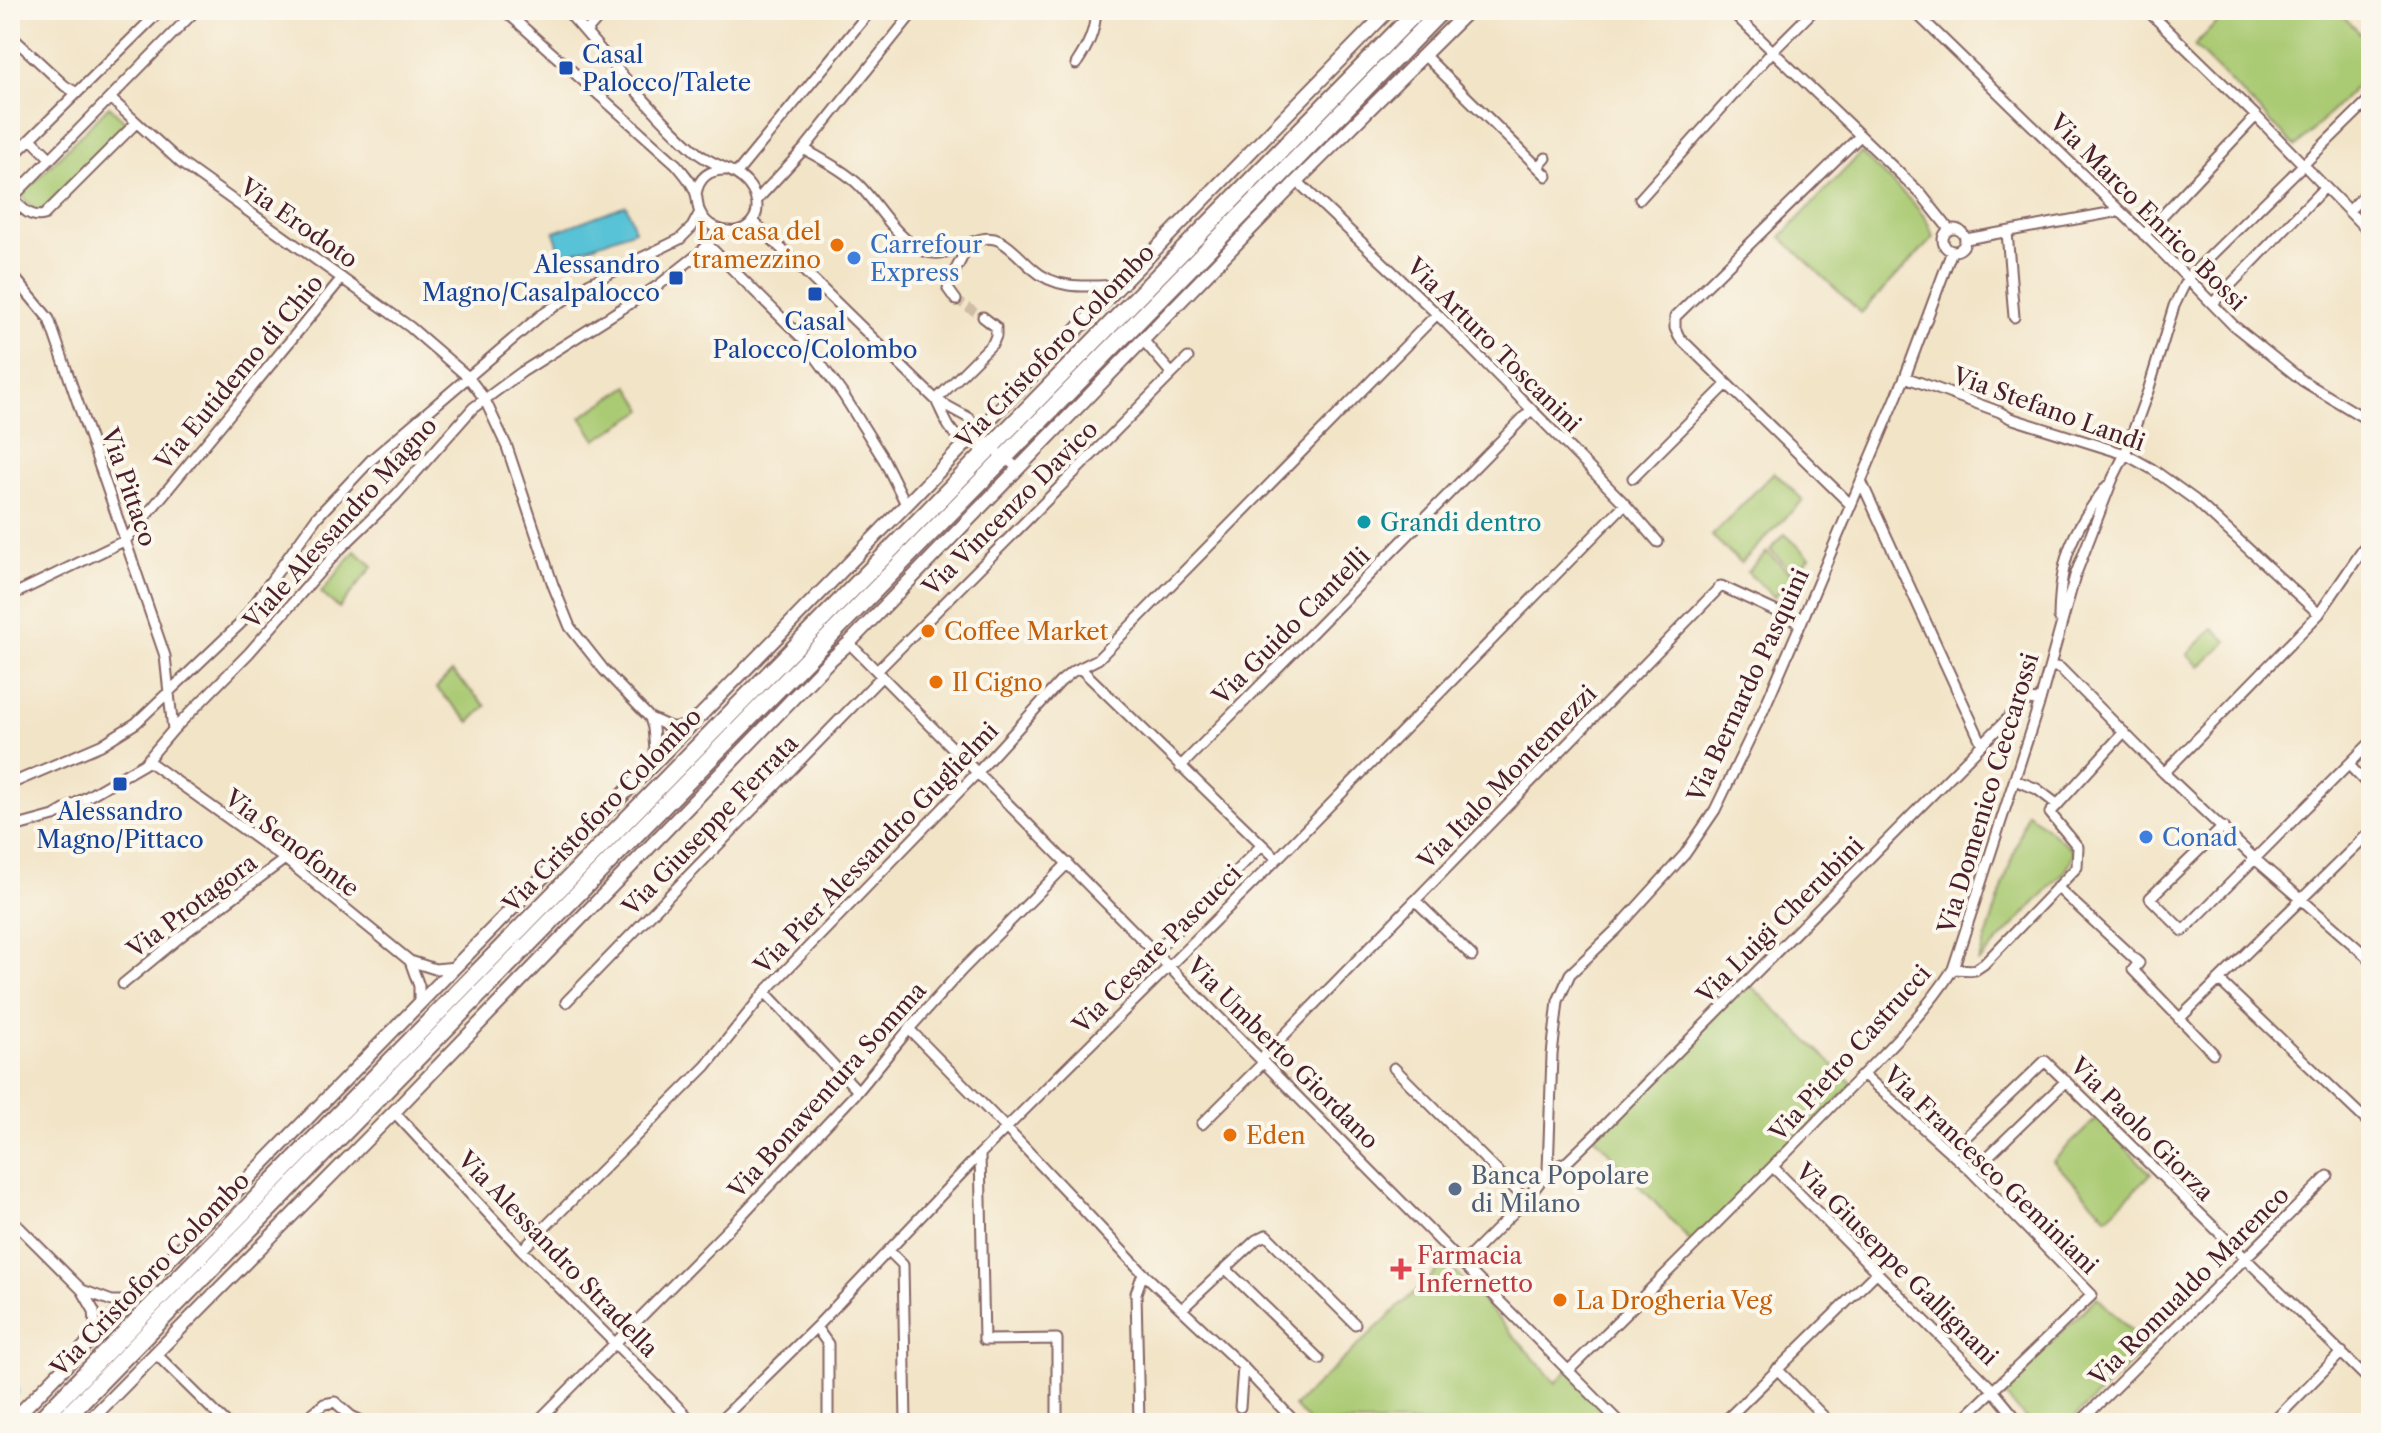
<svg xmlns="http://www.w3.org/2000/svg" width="2381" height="1433" font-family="'Libre Caslon Text',serif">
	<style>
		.green { fill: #aaca73; stroke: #7a744f; stroke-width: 2 }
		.water { fill: #59c2d6; stroke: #527080; stroke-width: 2 }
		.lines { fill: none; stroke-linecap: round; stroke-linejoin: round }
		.canal { stroke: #59c2d6; stroke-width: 11 }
		.minor-tunnel { stroke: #d0bda8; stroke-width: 9; stroke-dasharray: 9 4.5; stroke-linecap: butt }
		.minor-casing { stroke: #856462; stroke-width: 13 }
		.tertiary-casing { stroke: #856462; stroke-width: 16 }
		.primary-casing { stroke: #856462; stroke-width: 20 }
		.minor { stroke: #fff; stroke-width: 9 }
		.tertiary { stroke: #fff; stroke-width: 12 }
		.primary { stroke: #fff; stroke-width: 16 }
		.transit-dot { fill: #1a4fb4; stroke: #fbf7ec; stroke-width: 3 }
		.food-dot { fill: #e8710a; stroke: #fbf7ec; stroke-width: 3 }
		.shop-dot { fill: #3f7fe0; stroke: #fbf7ec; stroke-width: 3 }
		.culture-dot { fill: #0f9aa8; stroke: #fbf7ec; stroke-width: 3 }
		.service-dot { fill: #5c6f8a; stroke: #fbf7ec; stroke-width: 3 }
		.health-dot { fill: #e0444e; stroke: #fbf7ec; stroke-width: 3 }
		.labels { text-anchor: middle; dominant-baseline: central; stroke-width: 8; stroke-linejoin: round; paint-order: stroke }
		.transit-label { font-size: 24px; fill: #164399; stroke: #fbf7ec }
		.street-label { font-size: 24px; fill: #4a1f2b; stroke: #fbf7ec }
		.food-label { font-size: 24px; fill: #c56008; stroke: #fbf7ec; text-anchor: start }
		.shop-label { font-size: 24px; fill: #366cbe; stroke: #fbf7ec; text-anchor: start }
		.culture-label { font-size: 24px; fill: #0d838f; stroke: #fbf7ec; text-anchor: start }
		.service-label { font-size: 24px; fill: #4e5e75; stroke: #fbf7ec; text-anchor: start }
		.health-label { font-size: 24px; fill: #be3a42; stroke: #fbf7ec; text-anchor: start }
	</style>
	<rect width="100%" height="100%" fill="#fbf7ec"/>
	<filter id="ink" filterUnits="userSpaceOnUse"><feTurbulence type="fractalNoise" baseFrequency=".0125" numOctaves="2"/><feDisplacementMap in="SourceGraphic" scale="16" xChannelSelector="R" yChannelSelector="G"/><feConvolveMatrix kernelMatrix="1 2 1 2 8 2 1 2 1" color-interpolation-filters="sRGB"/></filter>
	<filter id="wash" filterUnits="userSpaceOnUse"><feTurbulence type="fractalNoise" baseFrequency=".006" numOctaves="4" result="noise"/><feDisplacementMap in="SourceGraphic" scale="32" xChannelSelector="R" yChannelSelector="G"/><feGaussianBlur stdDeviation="1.8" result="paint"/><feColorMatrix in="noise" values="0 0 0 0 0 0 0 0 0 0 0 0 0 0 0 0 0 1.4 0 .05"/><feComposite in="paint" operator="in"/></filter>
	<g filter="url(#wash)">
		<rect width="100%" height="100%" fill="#f2e4c7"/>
		<path class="green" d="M2229,10H2337L2371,44V71L2296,147L2194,46Z
			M109,106L127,123L39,214L21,196Z
			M1861,153L1914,204L1926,219L1934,237L1861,313L1781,237Z
			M629,386L644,410L596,440L581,417Z
			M1774,472L1803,500L1741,563L1712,536Z
			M1785,534L1810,557L1794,573L1770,550Z
			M355,551L373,566L339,608L321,593Z
			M1767,552L1793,576L1774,597L1747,572Z
			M2213,628L2227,641L2200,667L2187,655Z
			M452,672L486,706L470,722L436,688Z
			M2027,812L2070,847L2073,851L2071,862L2066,870L1978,963Z
			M1747,982L1853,1084L1694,1245L1594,1136Z
			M2097,1118L2151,1174L2107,1217L2053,1161Z
			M1443,1265L1448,1274L1457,1273L1556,1383L1569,1370L1620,1423H1310L1294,1406Z
			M2097,1297L2147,1347L2069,1423H2031L2001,1392Z"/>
		<path class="water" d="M626,205L635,230L562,257L554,232Z"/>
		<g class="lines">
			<path class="canal" d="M10,1378L14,1392"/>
		</g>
	</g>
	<g filter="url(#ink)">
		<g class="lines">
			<path class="minor-tunnel" d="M956,300L983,317"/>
			<defs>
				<path id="minor" d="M504,10L676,164C683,172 693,183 696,194C698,200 697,207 700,212C706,226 722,233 736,231C744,230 751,225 755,217C760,206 755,192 747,183C734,168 710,165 695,151C648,109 608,57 566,10
					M1730,10L1921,194L1949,229
					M1913,10L2155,245L2233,325L2303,381L2371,422
					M2147,10L2256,116L2371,234
					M586,32L605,10
					M10,35L65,86L77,93
					M1424,55L1547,176
					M1076,64C1088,46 1095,32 1096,10
					M110,98L181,163L410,327L468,377L484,398L507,447L553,585L570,627L604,670L650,718L670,727H688
					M31,139L50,158
					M804,149C823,160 845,171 860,186C880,207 896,239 924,251C952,262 975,229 1000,241C1013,248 1022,260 1033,269C1057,291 1090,286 1120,285
					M10,159L161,10
					M1538,167L1546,158
					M736,174L871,10
					M1297,181L1437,314L1625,504L1658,542
					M696,194C699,177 709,170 725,170
					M12,198C21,207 30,219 44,215L136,123
					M1640,199L1772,52L1814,10
					M10,200L196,10
					M756,201L804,149L915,10
					M2349,211L2371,188
					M753,221L936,400L969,418L990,447L1018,468
					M1943 240a11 11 0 1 1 22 0a11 11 0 1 1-22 0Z
					M2007,232L2014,317
					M2144,235L2256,116
					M1966,239L2120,211
					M708,245L802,338L844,396L884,460L906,504
					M10,272L49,319L165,656L173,730
					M956,300L948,289C951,272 963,262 966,246
					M2213,303L2324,188
					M1143,340L1172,374
					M1905,377L2000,412L2010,418L2125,454L2152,469L2195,500L2319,614
					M936,400L993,343L996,336V327L983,317
					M936,400C954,437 949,437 990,447
					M1633,478L1727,384
					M1861,481L1982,744
					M1851,505L1679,337L1675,328V317L1860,136
					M10,596L126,540L342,278
					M2059,618C2060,559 2071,532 2107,486
					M849,643L1620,1423
					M2050,666L2060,668L2164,773L2255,859L2371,960
					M1080,668L1277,859
					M877,671L1188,358
					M650,718L653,728L656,760
					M148,761L285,859L410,961L435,969L456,967
					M2349,765L2371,788
					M1180,767L1531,410
					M2164,773L2319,614L2371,538
					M2015,780L2037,789L2058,805
					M10,784L101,745L136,723L240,624L317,517L371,460L540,316L590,283L680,239L692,227L700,212
					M2223,827L2150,898L2183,931L2371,742
					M10,828L54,816L144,764L173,730L249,653L338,551L396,495L473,408L522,372L659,285L702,251L718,229
					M2057,887L2139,963L2133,970L2213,1053
					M1416,901L1472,956
					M1155,952L1262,845
					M410,961L419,986V1005
					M1953,969L1975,970L1984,964L2077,867L2078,847L2050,813L2124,732
					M2220,981L2371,1125
					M123,984L185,933L285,859
					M765,992L858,1091
					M566,1002L882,676
					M2179,1019L2371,831
					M909,1029L1006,1128L1143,1273L1136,1293L1139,1423
					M1261,1059L1721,586L1801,623
					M1394,1068L1526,1200
					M1863,1074L1972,1172L2092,1295L1959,1423
					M394,1112L522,1250L694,1423
					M1202,1124L1264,1062
					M1950,1152L2045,1061L2371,1382
					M980,1154L984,1340L1057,1339V1423
					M1773,1167L1992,1389L2020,1423
					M1548,1171L1568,1161L1604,1126L2026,700L2040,701
					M1972,1172L2066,1081
					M10,1218L82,1290L94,1311L96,1335
					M522,1250L706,1066L765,992L976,774L1060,682L1072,672L1098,659L1437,314
					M889,1251L903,1265L906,1423
					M1464,1262L1526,1200L1548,1171L1552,1055L1558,1001L1570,974L1618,928L1685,854L1715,810L1763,711L1801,623L1905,377L1952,251
					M1225,1268L1319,1359
					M1143,1273L1243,1367L1296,1423
					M82,1290L112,1301H131
					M1182,1309L1256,1240L1266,1235L1355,1324
					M816,1327L828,1344V1423
					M155,1353L226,1423
					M1777,1369L1830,1423
					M1569,1370C1656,1284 1743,1198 1828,1110C1871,1065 1920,1021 1953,969L2040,701L2075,576L2113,478L2125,454L2148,391L2174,306L2187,279L2371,98
					M1240,1407L1243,1367
					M300,1423L324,1404L335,1402L351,1416L366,1423
					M536,1423L740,1217L858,1091L909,1029L962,970L1068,863
					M718,1423L816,1327L980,1154L1277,859L1625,504
					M1723,1423L1877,1272
					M2079,1423L2328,1176
					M2272,1423L2342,1352"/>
				<path id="tertiary" d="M10,1423L1389,10
					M87,1423L394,1112L828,662L849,643L1297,181L1469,10"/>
				<path id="primary" d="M37,1423L1418,10
					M60,1423L1442,10"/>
			</defs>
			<use href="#minor" class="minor-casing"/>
			<use href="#tertiary" class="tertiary-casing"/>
			<use href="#primary" class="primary-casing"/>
			<use href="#minor" class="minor"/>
			<use href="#tertiary" class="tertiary"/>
			<use href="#primary" class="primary"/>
		</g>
	</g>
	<g class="transit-dot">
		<rect x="558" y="60" width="16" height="16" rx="4"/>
		<rect x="668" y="270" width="16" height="16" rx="4"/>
		<rect x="807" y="286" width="16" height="16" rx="4"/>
		<rect x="112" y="776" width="16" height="16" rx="4"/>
	</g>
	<g class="food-dot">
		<circle cx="837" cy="245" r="8"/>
		<circle cx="928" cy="631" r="8"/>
		<circle cx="936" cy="682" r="8"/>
		<circle cx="1230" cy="1135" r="8"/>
		<circle cx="1560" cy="1300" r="8"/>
	</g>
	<g class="shop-dot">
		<circle cx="854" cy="258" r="8"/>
		<circle cx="2146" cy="837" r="8"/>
	</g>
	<circle class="culture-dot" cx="1364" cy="522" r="8"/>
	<circle class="service-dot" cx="1455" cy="1189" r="8"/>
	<path class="health-dot" d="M1397 1257h8v8h8v8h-8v8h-8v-8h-8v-8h8z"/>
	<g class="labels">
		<g class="transit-label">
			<text x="582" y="54" text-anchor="start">Casal<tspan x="582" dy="28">Palocco/Talete</tspan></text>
			<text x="660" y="264" text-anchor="end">Alessandro<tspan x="660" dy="28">Magno/Casalpalocco</tspan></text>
			<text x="815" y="321">Casal<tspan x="815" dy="28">Palocco/Colombo</tspan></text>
			<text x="120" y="811">Alessandro<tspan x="120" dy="28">Magno/Pittaco</tspan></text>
		</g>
		<g class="street-label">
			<text transform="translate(2148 212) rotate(45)">Via Marco Enrico Bossi</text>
			<text transform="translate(299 223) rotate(35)">Via Erodoto</text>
			<text transform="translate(1494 345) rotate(45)">Via Arturo Toscanini</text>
			<text transform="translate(1055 346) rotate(-46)">Via Cristoforo Colombo</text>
			<text transform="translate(239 372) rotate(-50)">Via Eutidemo di Chio</text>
			<text transform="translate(2049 409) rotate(20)">Via Stefano Landi</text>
			<text transform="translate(129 487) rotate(71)">Via Pittaco</text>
			<text transform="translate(1010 508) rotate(-45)">Via Vincenzo Davico</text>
			<text transform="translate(340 523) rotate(-48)">Viale Alessandro Magno</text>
			<text transform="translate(1291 626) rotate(-45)">Via Guido Cantelli</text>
			<text transform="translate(1748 685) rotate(-65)">Via Bernardo Pasquini</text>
			<text transform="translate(1507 777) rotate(-46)">Via Italo Montemezzi</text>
			<text transform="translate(1988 793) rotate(-73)">Via Domenico Ceccarossi</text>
			<text transform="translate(602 810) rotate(-46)">Via Cristoforo Colombo</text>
			<text transform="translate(710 825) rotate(-46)">Via Giuseppe Ferrata</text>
			<text transform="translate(292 843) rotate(37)">Via Senofonte</text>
			<text transform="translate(876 848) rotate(-46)">Via Pier Alessandro Guglielmi</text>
			<text transform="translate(192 906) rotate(-37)">Via Protagora</text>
			<text transform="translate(1780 920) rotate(-45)">Via Luigi Cherubini</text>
			<text transform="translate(1157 949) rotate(-45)">Via Cesare Pascucci</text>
			<text transform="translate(1283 1053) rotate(45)">Via Umberto Giordano</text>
			<text transform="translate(1850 1053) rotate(-48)">Via Pietro Castrucci</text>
			<text transform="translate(827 1090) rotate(-48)">Via Bonaventura Somma</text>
			<text transform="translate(2142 1129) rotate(45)">Via Paolo Giorza</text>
			<text transform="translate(1991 1170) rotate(44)">Via Francesco Geminiani</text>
			<text transform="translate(558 1254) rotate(46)">Via Alessandro Stradella</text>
			<text transform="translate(1897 1264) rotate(45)">Via Giuseppe Gallignani</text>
			<text transform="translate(150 1274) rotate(-46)">Via Cristoforo Colombo</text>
			<text transform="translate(2189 1286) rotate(-45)">Via Romualdo Marenco</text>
		</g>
		<g class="food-label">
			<text x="821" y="231" text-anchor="end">La casa del<tspan x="821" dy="28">tramezzino</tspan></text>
			<text x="944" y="631">Coffee Market</text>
			<text x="952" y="682">Il Cigno</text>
			<text x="1246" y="1135">Eden</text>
			<text x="1576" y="1300">La Drogheria Veg</text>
		</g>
		<g class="shop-label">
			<text x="870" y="244">Carrefour<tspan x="870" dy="28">Express</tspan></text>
			<text x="2162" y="837">Conad</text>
		</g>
		<g class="culture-label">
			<text x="1380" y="522">Grandi dentro</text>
		</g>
		<g class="service-label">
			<text x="1471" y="1175">Banca Popolare<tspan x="1471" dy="28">di Milano</tspan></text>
		</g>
		<g class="health-label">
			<text x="1417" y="1255">Farmacia<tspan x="1417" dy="28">Infernetto</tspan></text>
		</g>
	</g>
	<rect width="2381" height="1433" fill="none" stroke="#fbf7ec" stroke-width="40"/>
</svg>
